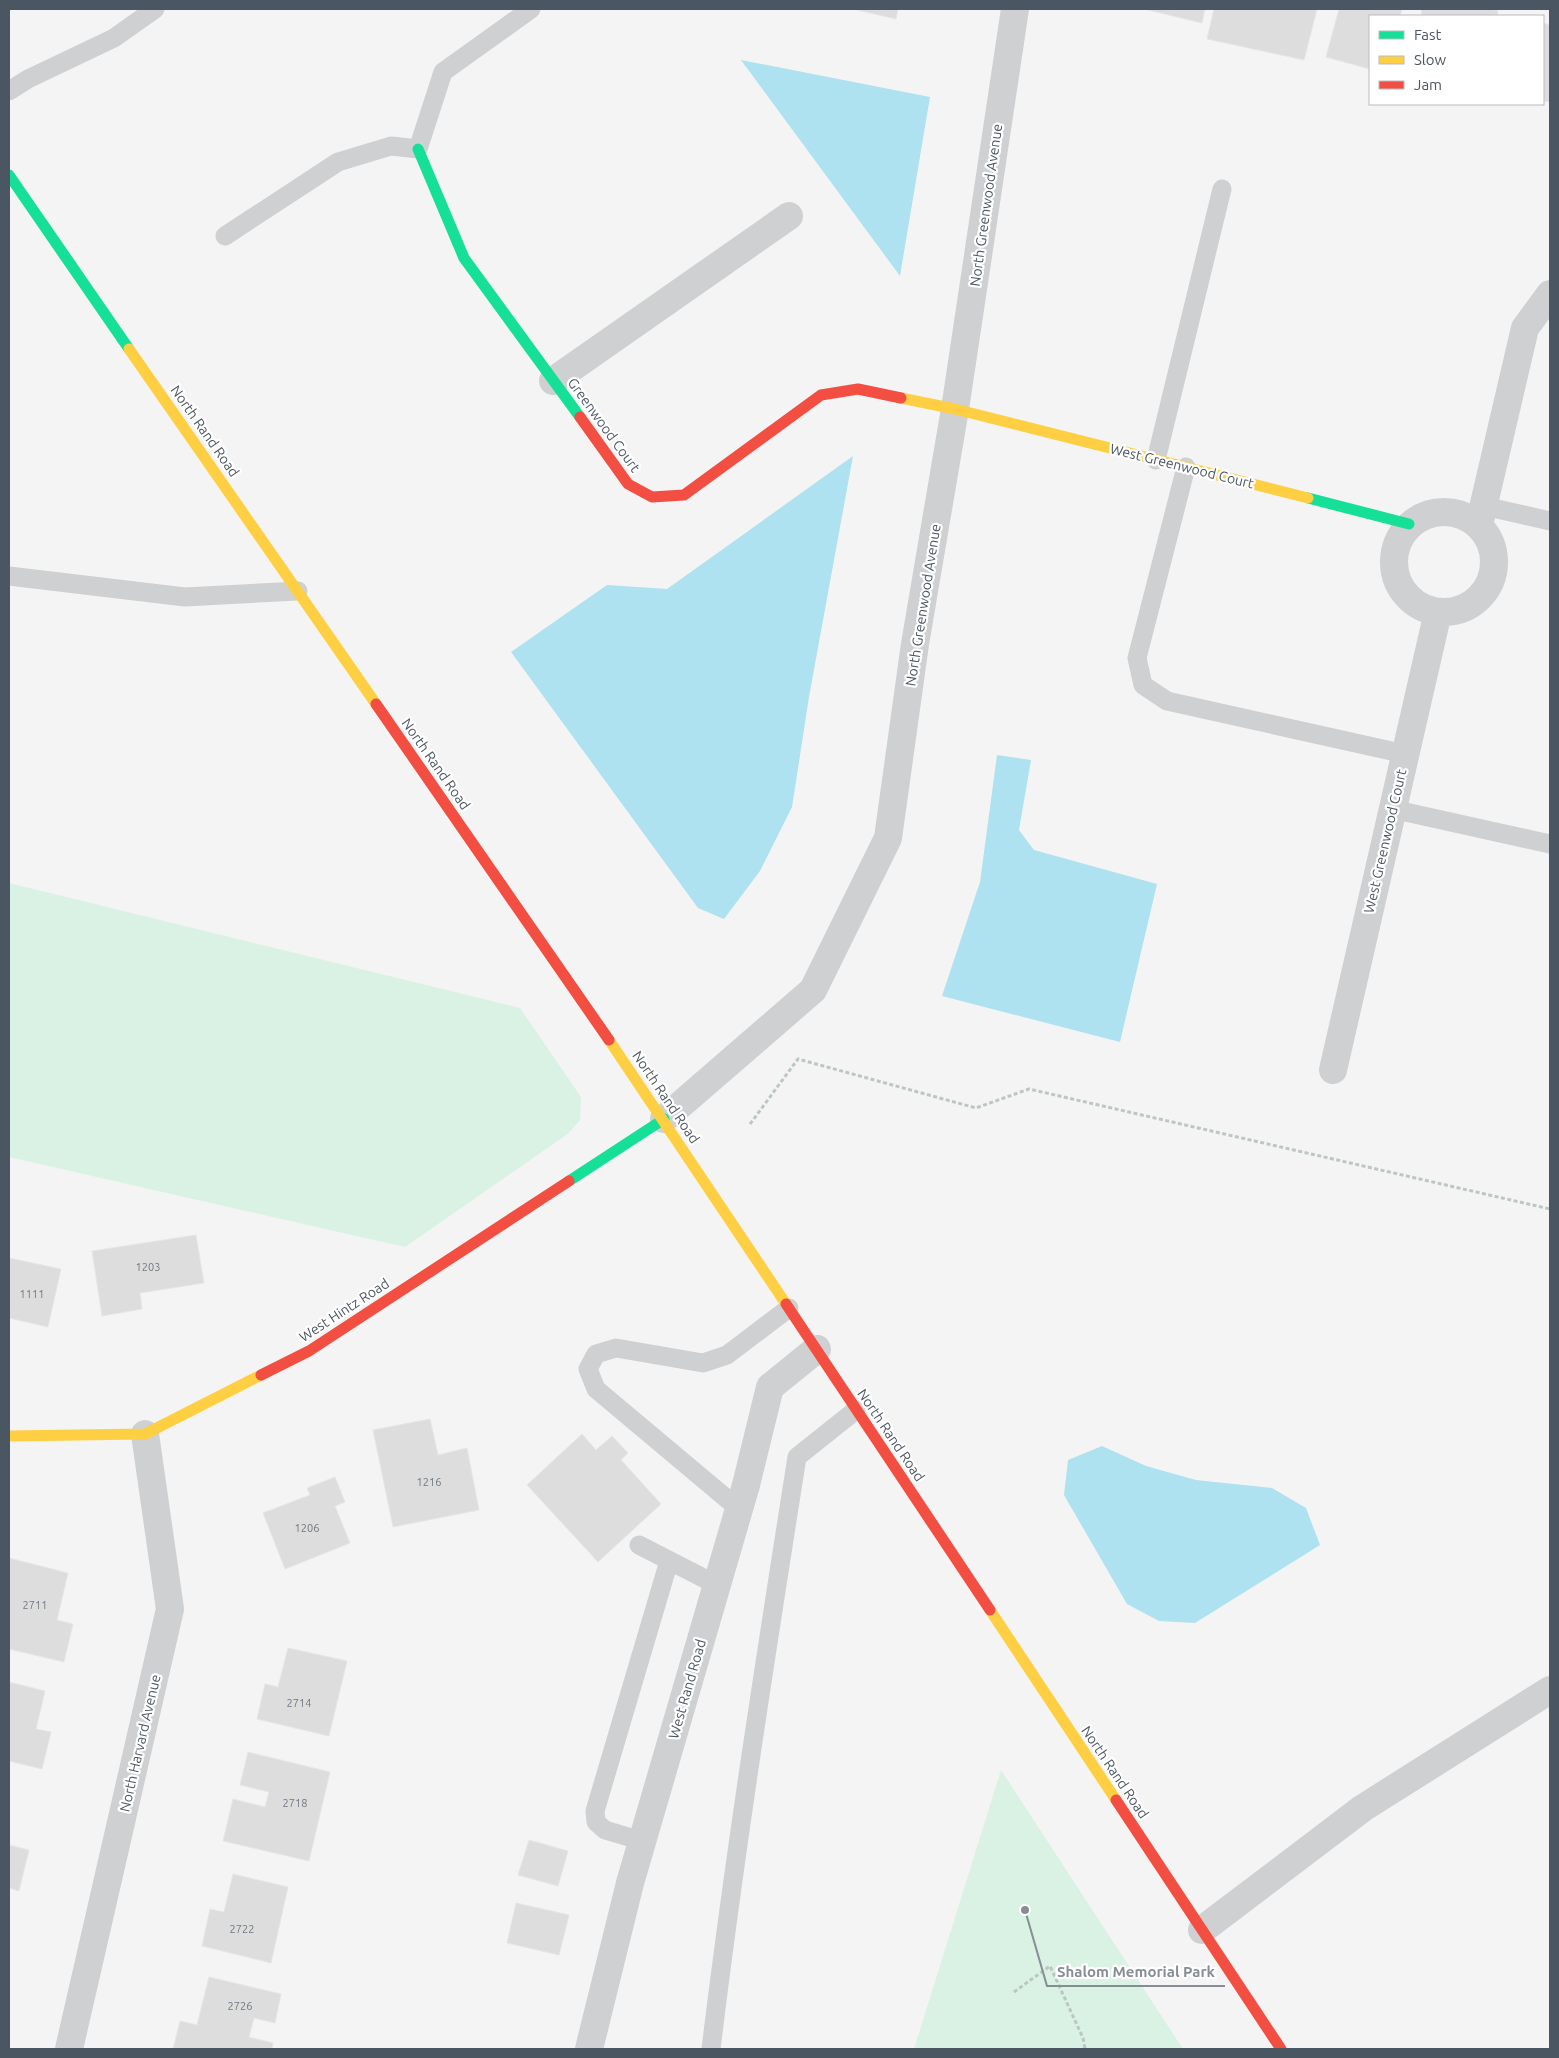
<svg xmlns="http://www.w3.org/2000/svg" width="1559" height="2058" font-family="Ubuntu,sans-serif">
	<style>
		.green { fill: #d9f2e3 }
		.water { fill: #aee2f0 }
		.building { fill: #ddddde; stroke: #e5e6e7 }
		.lines { fill: none; stroke-linecap: round; stroke-linejoin: round }
		.path { stroke: #bcc7c4; stroke-width: 3; stroke-dasharray: 4 2.5; stroke-linecap: butt }
		.lane { stroke: #ced0d2; stroke-width: 19 }
		.street { stroke: #ced0d2; stroke-width: 28 }
		.fast { stroke: #16e098; stroke-width: 11 }
		.slow { stroke: #ffcf43; stroke-width: 11 }
		.jam { stroke: #f24e42; stroke-width: 11 }
		.labels { text-anchor: middle; dominant-baseline: central; stroke-width: 4.5; stroke-linejoin: round; paint-order: stroke }
		.number-label { font-size: 11px; fill: #707881 }
		.street-label { font-size: 14px; fill: #4a5661; stroke: #fff }
		.leader { fill: none; stroke: #868d94; stroke-width: 2 }
		.callout-dot { fill: #868d94; stroke: #fff; stroke-width: 2 }
		.callout-label { font-size: 15px; text-anchor: middle; font-weight: bold; fill: #868d94; stroke: #fff; stroke-width: 4.5; stroke-linejoin: round; paint-order: stroke }
	</style>
	<rect width="100%" height="100%" fill="#f4f4f4"/>
	<path class="green" d="M9,883L520,1008L581,1097L580,1120L569,1133L405,1247L9,1157Z
		M1001,1770L1183,2049H914Z"/>
	<path class="water" d="M741,60L930,97L900,276Z
		M853,456L809,697L792,807L760,871L724,919L698,908L511,652L607,585L667,589Z
		M997,755L1031,760L1019,830L1034,850L1157,884L1120,1042L942,996L980,882Z
		M1102,1446L1146,1466L1196,1480L1272,1488L1306,1508L1320,1545L1195,1623L1159,1621L1127,1604L1064,1495L1068,1460Z"/>
	<path class="building" d="M853,9H898L896,19Z
		M1144,9H1205L1202,23Z
		M1214,9H1317L1304,60L1207,39Z
		M1339,9H1402L1400,16H1370V69L1326,57Z
		M1422,9H1489L1498,11L1497,16H1421Z
		M1543,23L1550,25V102L1543,101Z
		M196,1235L204,1283L140,1293L142,1309L102,1316L92,1251Z
		M9,1258L61,1269L48,1327L9,1318Z
		M430,1419L438,1455L467,1448L479,1510L393,1527L373,1430Z
		M582,1434L596,1450L612,1436L628,1453L621,1460L661,1504L598,1562L527,1485Z
		M335,1477L345,1502L335,1506L350,1543L285,1569L263,1513L310,1495L307,1488Z
		M9,1558L68,1573L57,1620L73,1624L64,1662L9,1649Z
		M288,1648L347,1661L329,1736L257,1719L265,1684L278,1687Z
		M9,1682L45,1691L36,1729L51,1732L42,1769L9,1761Z
		M248,1752L330,1772L309,1861L223,1841L233,1799L265,1807L269,1792L240,1785Z
		M529,1840L568,1851L558,1886L518,1875Z
		M9,1845L29,1850L19,1891L9,1888Z
		M233,1874L288,1887L271,1963L202,1946L210,1909L224,1912Z
		M516,1903L569,1915L559,1955L507,1943Z
		M209,1977L281,1994L275,2023L254,2018L249,2037L273,2043L272,2049H173L180,2021L197,2025Z"/>
	<g class="lines">
		<path class="path" d="M750,1124L798,1059L976,1108L1029,1089L1550,1209
			M1014,1992L1050,1966L1083,2038L1085,2049"/>
		<path class="lane" d="M9,91L28,79L114,38L155,9
			M225,236L338,162L391,146L418,149L443,72L531,9
			M1156,460L1222,189
			M1186,467L1137,658L1143,685L1167,701L1405,754
			M1484,506L1550,521
			M9,576L185,597L298,591
			M1392,809L1550,844
			M739,1509L596,1389L588,1369L596,1354L616,1348L703,1363L727,1355L789,1308
			M639,1545L717,1585
			M642,1841L605,1830L596,1822L595,1811L669,1561
			M711,2049C735,1851 766,1654 797,1457L856,1410"/>
		<path class="street" d="M553,381L789,216
			M1394 562a50 50 0 1 1 100 0a50 50 0 1 1-100 0Z
			M1479,525L1525,328L1550,294
			M1333,1070L1438,612
			M664,1119L813,990L888,838L915,644L955,409L1015,9
			M1202,1930L1363,1808L1550,1690
			M69,2049L170,1609L145,1434
			M589,2049L630,1883L746,1485L770,1387L817,1349"/>
		<path class="fast" d="M418,149L464,258L580,417
			M9,175L129,349
			M1308,498L1409,524
			M569,1181L664,1119"/>
		<path class="slow" d="M129,349L376,704
			M901,398L955,409L1308,498
			M609,1040L786,1304
			M9,1436L145,1434L261,1375
			M990,1610L1116,1800"/>
		<path class="jam" d="M580,417L628,484L652,497L684,495L821,395L858,389L901,398
			M376,704L609,1040
			M786,1304L990,1610
			M261,1375L309,1351L569,1181
			M1116,1800L1281,2049"/>
	</g>
	<g class="labels">
		<g class="number-label">
			<text x="148" y="1267">1203</text>
			<text x="32" y="1294">1111</text>
			<text x="429" y="1482">1216</text>
			<text x="307" y="1528">1206</text>
			<text x="35" y="1605">2711</text>
			<text x="299" y="1703">2714</text>
			<text x="295" y="1803">2718</text>
			<text x="242" y="1929">2722</text>
			<text x="240" y="2006">2726</text>
		</g>
		<g class="street-label">
			<text transform="translate(986 205) rotate(-82)">North Greenwood Avenue</text>
			<text transform="translate(604 425) rotate(54)">Greenwood Court</text>
			<text transform="translate(205 431) rotate(55)">North Rand Road</text>
			<text transform="translate(1182 466) rotate(14)">West Greenwood Court</text>
			<text transform="translate(923 605) rotate(-81)">North Greenwood Avenue</text>
			<text transform="translate(436 764) rotate(55)">North Rand Road</text>
			<text transform="translate(1385 841) rotate(-77)">West Greenwood Court</text>
			<text transform="translate(666 1097) rotate(56)">North Rand Road</text>
			<text transform="translate(344 1310) rotate(-33)">West Hintz Road</text>
			<text transform="translate(891 1435) rotate(56)">North Rand Road</text>
			<text transform="translate(687 1689) rotate(-74)">West Rand Road</text>
			<text transform="translate(140 1743) rotate(-77)">North Harvard Avenue</text>
			<text transform="translate(1115 1772) rotate(56)">North Rand Road</text>
		</g>
	</g>
	<path class="leader" d="M1025 1910L1047 1986H1225"/>
	<circle class="callout-dot" cx="1025" cy="1910" r="5"/>
	<g class="callout-label">
		<text x="1136" y="1977">Shalom Memorial Park</text>
	</g>
	<rect width="1559" height="2058" fill="none" stroke="#4a5661" stroke-width="20"/>
	<rect x="1369" y="15" width="175" height="90" fill="#ffffff" stroke="#b7bbc0"/>
	<rect x="1379" y="31" width="25" height="8" fill="#16e098" stroke="#b7bbc0"/>
	<text x="1414" y="40" font-size="15" fill="#4a5661">Fast</text>
	<rect x="1379" y="56" width="25" height="8" fill="#ffcf43" stroke="#b7bbc0"/>
	<text x="1414" y="65" font-size="15" fill="#4a5661">Slow</text>
	<rect x="1379" y="81" width="25" height="8" fill="#f24e42" stroke="#b7bbc0"/>
	<text x="1414" y="90" font-size="15" fill="#4a5661">Jam</text>
</svg>
